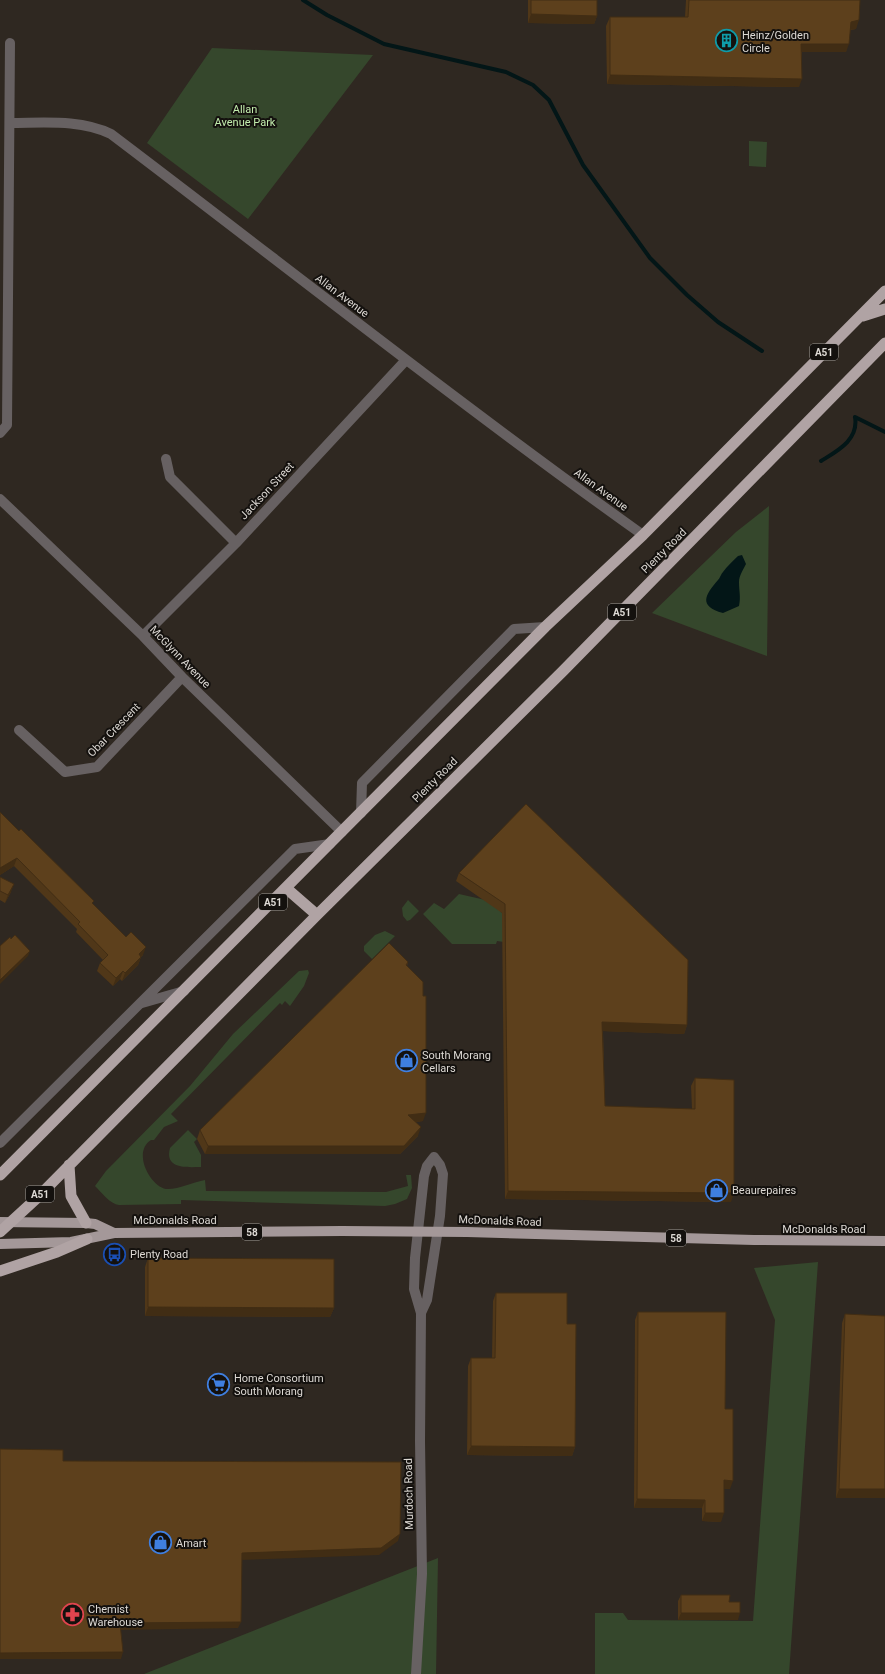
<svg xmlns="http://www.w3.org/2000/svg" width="885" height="1674" font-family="Roboto,sans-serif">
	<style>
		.green { fill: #35472c }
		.water { fill: #031617 }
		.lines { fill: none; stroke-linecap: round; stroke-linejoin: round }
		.stream { stroke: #031617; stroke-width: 4 }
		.minor { stroke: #676162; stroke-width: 10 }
		.primary { stroke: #a49899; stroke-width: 10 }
		.trunk { stroke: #b0a3a4; stroke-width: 11 }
		.wall { fill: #503718 }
		.shaded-wall { fill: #412d14 }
		.building { fill: #5d401c; stroke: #412d14 }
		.labels { text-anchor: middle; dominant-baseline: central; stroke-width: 4; stroke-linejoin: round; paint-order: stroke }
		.shield { fill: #14110e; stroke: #a19d99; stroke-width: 1 }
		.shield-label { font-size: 10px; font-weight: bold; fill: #ddd9d4 }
		.poi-label { font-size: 11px; fill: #ddd9d4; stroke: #14110e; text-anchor: start }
		.park-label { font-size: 11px; fill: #c2ecad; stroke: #14110e }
		.street-label { font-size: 11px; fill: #ddd9d4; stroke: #14110e }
	</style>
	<rect width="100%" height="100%" fill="#2f2821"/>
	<path class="green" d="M212,48L373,55L248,219L147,143Z
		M749,141L767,142L766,167L749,166Z
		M769,506L767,656L652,613L736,532Z
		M459,894L490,901L505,916L504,942L497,941L496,944H452L423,914L434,903L444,909Z
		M408,900L419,911L410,920L407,921L403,916L402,908Z
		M385,931L395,936L372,959L364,951V946L375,935Z
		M308,970L309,973L304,986L290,1006L285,1001L282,1005L280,1003L171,1114L178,1121L164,1127L154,1140H151C132,1152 150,1186 166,1189C177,1190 193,1182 205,1180L206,1191L386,1192L408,1186L406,1175H411L412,1188L407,1199L395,1204L385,1206L181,1200V1204L119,1205C110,1204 102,1193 95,1186L106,1171L190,1086L233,1034L299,971Z
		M188,1130L197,1139L194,1142L201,1155V1167C188,1167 164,1170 170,1148Z
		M818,1262L789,1674H595V1613H623L628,1620L753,1621L775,1320L754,1268Z
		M438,1558L436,1674H144Z"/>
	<path class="water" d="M742,555L746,564C743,570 739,576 739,582C739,591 741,597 739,606L723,613C698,606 705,595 718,580C720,578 721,574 723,572C727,566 733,561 738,556Z"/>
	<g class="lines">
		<path class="stream" d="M303,0L327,15L384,44L506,72L533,85L549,100L583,165L650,258L687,295L718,322L762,351
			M855,417L885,432
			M821,461C837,451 859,440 855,417"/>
		<path class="minor" d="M10,123C44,123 80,119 111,134C288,268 462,406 643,535
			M0,433L7,425L10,43
			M166,459L170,477L236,543
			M0,499L143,636L182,677L342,832
			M143,636L236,543L406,360
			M19,730L65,772L97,767L182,677
			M361,813L362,783L514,629L545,627
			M142,1003L184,991
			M0,1143L295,849L330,844
			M416,1674L422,1574L420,1441L421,1313L414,1289L415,1258L424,1176L427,1166L434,1157L440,1165L443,1174L440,1216L427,1300L421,1313"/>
		<path class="primary" d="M0,1222L86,1223L95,1224L114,1233
			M0,1244L71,1242L114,1233L342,1231L467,1232L754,1240L885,1241"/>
		<path class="trunk" d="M863,316L885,309
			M286,888L317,915
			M69,1165L71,1196L86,1223
			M0,1175L545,627L643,535L885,291
			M0,1232L37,1198L317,915L563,671L885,343
			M0,1271L57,1252L87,1239"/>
	</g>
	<path class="wall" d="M528,0H597V16L594,24L528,23Z
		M686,0H860L856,29L850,30L846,52H802L799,87L607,84L606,26L610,17H685Z
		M0,812L93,904L143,955L141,957L138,965L122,981L120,979L113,986L97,971L100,963L103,960L76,932L77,929L14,866L0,875Z
		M459,873L687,1025L684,1034L603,1031L605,1106L692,1109L691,1086L695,1078L731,1202L505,1199L502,913L456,881Z
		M0,877L11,892L5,903L0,900Z
		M408,962L407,966L423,1121L416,1122L418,1136L400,1154H205L197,1139L200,1130Z
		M148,1258L334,1308L330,1317L145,1316V1267Z
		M496,1293L567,1324L575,1447L572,1456L467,1455L468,1366L471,1358H492L493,1301Z
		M638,1312L725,1409L730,1489H724L721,1522L702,1521V1508H634L635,1320Z
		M845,1314L885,1316V1498H836L842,1323Z
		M681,1595L729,1602L738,1620H678V1601Z"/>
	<path class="shaded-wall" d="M531,14L597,16L594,24L528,23Z
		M859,20L856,29L848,30L851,22Z
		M801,44H849L846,52H798Z
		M610,75L802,79L799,87L607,84Z
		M17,858L14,866L0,875V868Z
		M14,884L11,892L5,903L8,895Z
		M146,947L143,955L141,957L138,965L122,981L125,973L139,954Z
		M30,951L28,956L0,984V980Z
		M123,971L120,979L113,986L116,978Z
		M602,1022L687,1025L684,1034L599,1031Z
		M426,1113L423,1121L405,1124L408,1115Z
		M421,1127L418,1136L400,1154H205L208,1146Z
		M508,1191L734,1193L731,1202L505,1199Z
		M148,1307L334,1308L330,1317L145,1316Z
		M471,1446L575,1447L572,1456L467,1455Z
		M724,1480L733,1481L730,1489H721Z
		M839,1489H885V1498H836Z
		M637,1499L705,1500L702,1508H634Z
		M705,1513H724L721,1522L702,1521Z
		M400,1534L398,1541L379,1555L239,1560L242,1553Z
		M681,1613H740L738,1620H678Z
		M241,1622L238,1628L118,1630L120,1623Z
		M123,1652L121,1659H0V1653Z"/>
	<path class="building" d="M531,0H597V16L531,14Z
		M689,0H860L859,20L851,22L849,44H801L802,79L610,75V17H688Z
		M526,804L688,960L687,1025L602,1022L605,1106L695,1109V1078L734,1080V1193L508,1191L505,904L459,873Z
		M0,812L19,831L21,829L94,901L92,903L126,937L131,932L146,947L139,954L141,957L125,973L123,971L116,978L100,963L108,955L78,924L80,922L17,858L0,868Z
		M0,877L14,884L8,895L0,891Z
		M15,935L30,951L0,980V946L10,937L11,939Z
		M389,943L408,962L406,965L423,982V996H426V1113L408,1115L421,1127L404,1146H208L200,1130Z
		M148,1258L334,1259V1308L148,1307Z
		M496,1293H567V1324H576L575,1447L471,1446V1358H495Z
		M638,1312H726L725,1409H733V1481L724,1480V1513H705V1500L637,1499Z
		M845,1314L885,1316V1489H839Z
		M0,1449L63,1450V1461L401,1462L400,1534L381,1548L242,1553L241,1622L120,1623L123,1652L0,1653Z
		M681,1595H730L729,1602H740V1613H681Z"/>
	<defs>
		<symbol id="building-ring" viewBox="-11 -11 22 22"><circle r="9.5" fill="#14110e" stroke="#0f9aa8" stroke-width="1.5"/><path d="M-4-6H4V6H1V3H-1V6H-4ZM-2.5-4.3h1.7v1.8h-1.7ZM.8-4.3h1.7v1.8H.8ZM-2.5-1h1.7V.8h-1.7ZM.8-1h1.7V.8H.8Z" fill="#0f9aa8"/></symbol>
		<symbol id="shop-ring" viewBox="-11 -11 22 22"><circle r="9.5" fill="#14110e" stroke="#3f7fe0" stroke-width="1.5"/><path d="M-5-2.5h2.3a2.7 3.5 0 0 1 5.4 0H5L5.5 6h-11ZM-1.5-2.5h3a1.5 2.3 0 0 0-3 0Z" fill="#3f7fe0"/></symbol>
		<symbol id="bus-ring" viewBox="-11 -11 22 22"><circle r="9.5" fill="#14110e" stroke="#1a4fb4" stroke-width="1.5"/><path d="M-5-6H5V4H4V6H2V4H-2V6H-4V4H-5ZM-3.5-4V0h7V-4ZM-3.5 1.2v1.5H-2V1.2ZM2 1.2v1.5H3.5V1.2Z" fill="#1a4fb4"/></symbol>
		<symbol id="supermarket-ring" viewBox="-11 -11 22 22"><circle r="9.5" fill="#14110e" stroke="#3f7fe0" stroke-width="1.5"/><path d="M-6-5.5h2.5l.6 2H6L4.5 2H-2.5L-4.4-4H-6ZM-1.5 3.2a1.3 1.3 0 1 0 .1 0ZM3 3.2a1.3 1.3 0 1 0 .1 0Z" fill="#3f7fe0"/></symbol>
		<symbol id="pharmacy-ring" viewBox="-11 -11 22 22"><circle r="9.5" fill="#14110e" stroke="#e0444e" stroke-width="1.5"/><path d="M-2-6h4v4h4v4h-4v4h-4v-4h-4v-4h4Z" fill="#e0444e"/></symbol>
	</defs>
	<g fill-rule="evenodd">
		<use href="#building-ring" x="714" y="28" width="25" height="25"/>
		<use href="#shop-ring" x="394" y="1048" width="25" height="25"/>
		<use href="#shop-ring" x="704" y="1178" width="25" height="25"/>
		<use href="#bus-ring" x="102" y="1242" width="25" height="25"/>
		<use href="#supermarket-ring" x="206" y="1372" width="25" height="25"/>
		<use href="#shop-ring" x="148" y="1530" width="25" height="25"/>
		<use href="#pharmacy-ring" x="60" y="1602" width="25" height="25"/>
	</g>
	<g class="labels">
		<g class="shield">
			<rect x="810" y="344" width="28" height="16" rx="3"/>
			<rect x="608" y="604" width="28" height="16" rx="3"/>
			<rect x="259" y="894" width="28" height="16" rx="3"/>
			<rect x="26" y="1186" width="28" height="16" rx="3"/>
			<rect x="242" y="1224" width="20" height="16" rx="3"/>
			<rect x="666" y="1230" width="20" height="16" rx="3"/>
		</g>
		<g class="shield-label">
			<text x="824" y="352">A51</text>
			<text x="622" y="612">A51</text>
			<text x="273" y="902">A51</text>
			<text x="40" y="1194">A51</text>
			<text x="252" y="1232">58</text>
			<text x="676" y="1238">58</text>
		</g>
		<g class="poi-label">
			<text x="742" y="35">Heinz/Golden<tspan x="742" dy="13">Circle</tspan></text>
			<text x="422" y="1055">South Morang<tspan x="422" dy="13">Cellars</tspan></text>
			<text x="732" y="1190">Beaurepaires</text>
			<text x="130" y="1254">Plenty Road</text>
			<text x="234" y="1378">Home Consortium<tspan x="234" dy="13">South Morang</tspan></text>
			<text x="176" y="1543">Amart</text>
			<text x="88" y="1609">Chemist<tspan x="88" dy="13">Warehouse</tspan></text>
		</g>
		<g class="park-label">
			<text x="245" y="109">Allan<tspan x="245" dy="13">Avenue Park</tspan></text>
		</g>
		<g class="street-label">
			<text transform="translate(342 296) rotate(37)">Allan Avenue</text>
			<text transform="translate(601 490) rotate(36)">Allan Avenue</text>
			<text transform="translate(267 491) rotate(-47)">Jackson Street</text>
			<text transform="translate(664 551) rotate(-45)">Plenty Road</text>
			<text transform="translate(180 657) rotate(46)">McGlynn Avenue</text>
			<text transform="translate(114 730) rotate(-46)">Obar Crescent</text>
			<text transform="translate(435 780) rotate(-45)">Plenty Road</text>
			<text x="175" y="1220">McDonalds Road</text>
			<text transform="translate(500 1221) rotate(2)">McDonalds Road</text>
			<text x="824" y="1229">McDonalds Road</text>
			<text transform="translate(409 1494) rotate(-91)">Murdoch Road</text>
		</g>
	</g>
</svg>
